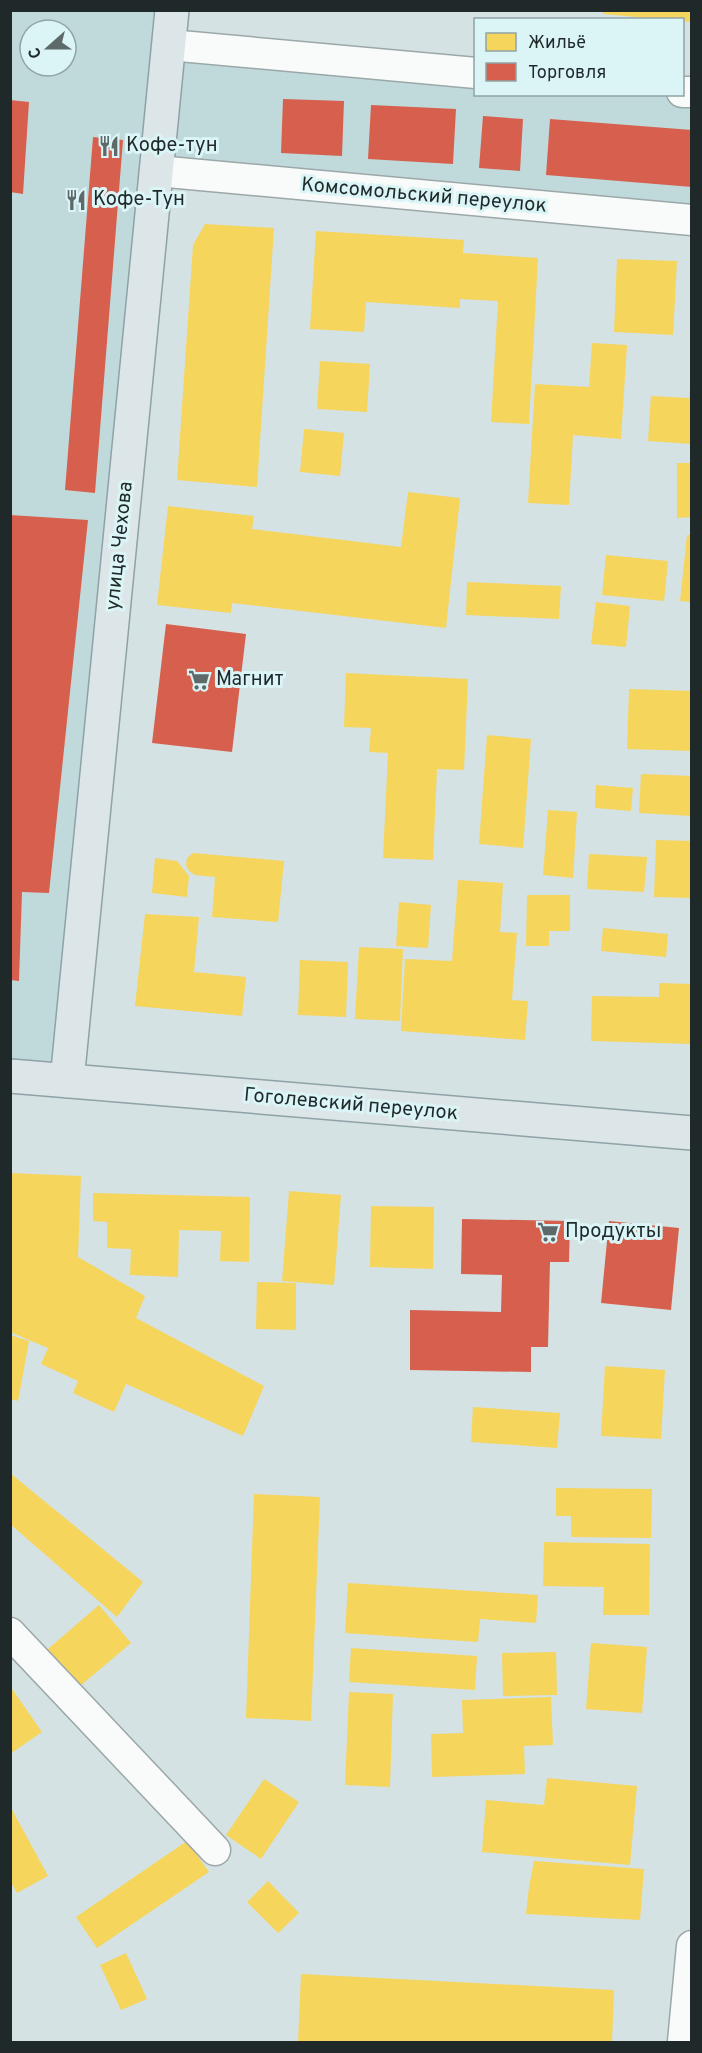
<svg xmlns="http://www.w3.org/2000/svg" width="702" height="2053" font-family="Overpass,sans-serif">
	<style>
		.built { fill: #c0dadc; fill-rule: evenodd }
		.homes { fill: #f6d55c }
		.shops { fill: #d6604d }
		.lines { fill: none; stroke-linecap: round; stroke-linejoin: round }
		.minor-casing { stroke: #9ca7a8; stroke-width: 33 }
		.major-casing { stroke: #8ea2a7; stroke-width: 36 }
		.minor { stroke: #f9fbfb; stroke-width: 30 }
		.major { stroke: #dce5e7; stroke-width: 33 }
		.labels { text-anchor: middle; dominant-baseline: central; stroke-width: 6; stroke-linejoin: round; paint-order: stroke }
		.poi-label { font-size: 20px; fill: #1f2929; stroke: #dbf5f7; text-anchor: start }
		.street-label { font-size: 20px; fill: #1f2929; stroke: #dbf5f7 }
	</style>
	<rect width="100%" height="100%" fill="#d4e2e4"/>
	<path class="built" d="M10,11H172L169,45L475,73L476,94H682L691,92V220L157,171L67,1081L11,1076ZM30,30H66V66H30Z"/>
	<path class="homes" d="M603,10H692V22L603,14Z
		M205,224L274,228L257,487L177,480L193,245Z
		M316,231L464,240L463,253L538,258L529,424L491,422L498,301L460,299V308L366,302L364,332L310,329Z
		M617,259L677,261L673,335L614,332Z
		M592,343L627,345L621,439L573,435L569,505L528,503L535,384L589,387Z
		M320,361L370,364L367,412L317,409Z
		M690,384H692V444L648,441L651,396L689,398Z
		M304,429L344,433L340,476L300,472Z
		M677,463H692V517L677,518Z
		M408,492L460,498L446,628L232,603L231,613L157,605L168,506L254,516L252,529L401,547Z
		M687,535H692V602L680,601Z
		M606,555L668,561L664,601L602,595Z
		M467,582L561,586L559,619L466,615Z
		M596,602L630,606L626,647L591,644Z
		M346,673L468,679L464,770L437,769L433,860L383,858L388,753L369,752L371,728L344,727Z
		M629,689L692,691V751L627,749Z
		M487,735L531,739L523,848L479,844Z
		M641,774L692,776V816L639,813Z
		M596,785L633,788L631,811L595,808Z
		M548,810L577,812L573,878L543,875Z
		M656,840L692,841V898L654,897Z
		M193,853L284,861L278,922L212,917L215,877L195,875L189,871L186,865L187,858Z
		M589,854L647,857L644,892L587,889Z
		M155,858L177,861L189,876L187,897L152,893Z
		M458,880L503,883L500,932L517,933L512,1000L528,1001L525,1040L401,1031L405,959L452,961Z
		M527,895H570V931H549V946H526Z
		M399,902L431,905L428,948L396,946Z
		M145,914L199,917L194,972L246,977L242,1016L135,1006Z
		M603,928L668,934L666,957L601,951Z
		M359,947L403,949L400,1021L355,1019Z
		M300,960L348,962L346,1017L298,1015Z
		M659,983L692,984L691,1044L591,1041L592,996L659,997Z
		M10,1173L81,1176L78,1257L145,1296L136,1318L264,1386L243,1436L126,1384L114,1412L73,1393L78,1381L41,1364L48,1348L10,1332Z
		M289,1191L341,1195L334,1285L282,1281Z
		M93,1193L250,1197L249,1262L220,1261L221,1231L179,1230L178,1277L130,1275L131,1249L107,1248V1222L93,1221Z
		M371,1206L434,1207L433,1269L370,1267Z
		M257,1282L296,1283V1330L256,1329Z
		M10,1335L29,1341L18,1401L10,1399Z
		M605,1366L665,1370L661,1439L601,1436Z
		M473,1407L560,1413L557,1448L471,1442Z
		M10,1473L143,1582L117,1617L10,1524Z
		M556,1488L652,1489L651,1538L571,1537V1516H556Z
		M254,1494L320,1497L311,1721L246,1718Z
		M544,1542L650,1544L649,1615H603L604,1587L543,1586Z
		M348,1583L538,1595L536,1623L480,1619L478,1642L345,1633Z
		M99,1605L131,1643L73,1692L41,1655Z
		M591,1643L647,1647L642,1713L586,1709Z
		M351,1648L477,1656L475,1690L349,1682Z
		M556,1652L557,1695L503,1696L502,1653Z
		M10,1686L42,1732L10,1754Z
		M349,1692L393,1694L390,1787L345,1785Z
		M551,1697L553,1745L524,1746L525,1774L432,1777L431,1734L463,1733L462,1700Z
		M547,1778L637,1786L630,1865L482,1852L486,1800L544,1805Z
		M264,1779L299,1802L261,1859L226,1835Z
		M10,1806L48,1876L17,1893L10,1881Z
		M187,1841L209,1872L97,1948L76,1917Z
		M534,1861L644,1869L640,1920L526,1914L529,1887Z
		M268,1881L299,1913L278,1933L247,1902Z
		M126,1953L147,1999L121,2010L100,1965Z
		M301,1974L614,1990L612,2042H298Z"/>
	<path class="shops" d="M283,99L344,101L342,156L281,153Z
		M10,100L29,102L23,194L10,192Z
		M371,105L456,109L453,164L368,159Z
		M483,116L523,119L520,171L479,168Z
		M550,119L692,130V187L546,175Z
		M93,137L123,140L95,493L65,490Z
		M10,515L88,520L49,893L22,892L19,981L10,980Z
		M166,624L246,634L232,752L152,743Z
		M462,1219L570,1221L569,1262H550L548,1347H531V1372L410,1370V1310L501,1312L502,1275L461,1274Z
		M609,1221L679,1228L671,1310L601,1303Z"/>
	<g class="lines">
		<defs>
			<path id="minor" d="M169,45L476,73
				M682,92H692
				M157,171L692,220
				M10,1633L215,1850
				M683,2042L692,1946"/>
			<path id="major" d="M10,1076L692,1133
				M67,1081L172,10"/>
		</defs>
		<use href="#minor" class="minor-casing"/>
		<use href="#major" class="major-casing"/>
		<use href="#minor" class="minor"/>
		<use href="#major" class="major"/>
	</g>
	<defs>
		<symbol id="restaurant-bare" viewBox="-9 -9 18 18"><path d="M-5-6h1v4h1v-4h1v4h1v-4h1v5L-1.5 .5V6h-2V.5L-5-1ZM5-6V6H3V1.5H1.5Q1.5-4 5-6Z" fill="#5e6a6a" stroke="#dbf5f7" stroke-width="2.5" paint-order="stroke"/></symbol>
		<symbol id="supermarket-bare" viewBox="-9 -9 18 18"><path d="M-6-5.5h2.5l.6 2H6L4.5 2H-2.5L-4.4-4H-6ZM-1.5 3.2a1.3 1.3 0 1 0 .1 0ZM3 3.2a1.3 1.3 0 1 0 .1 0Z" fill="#5e6a6a" stroke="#dbf5f7" stroke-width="2.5" paint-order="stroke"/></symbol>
	</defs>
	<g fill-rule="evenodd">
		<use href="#restaurant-bare" x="94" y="131" width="30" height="30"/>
		<use href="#restaurant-bare" x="61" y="185" width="30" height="30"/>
		<use href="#supermarket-bare" x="184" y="665" width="30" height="30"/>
		<use href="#supermarket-bare" x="533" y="1217" width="30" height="30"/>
	</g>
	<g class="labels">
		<g class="poi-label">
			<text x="126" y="146">Кофе-тун</text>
			<text x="93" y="200">Кофе-Тун</text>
			<text x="216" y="680">Магнит</text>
			<text x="565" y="1232">Продукты</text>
		</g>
		<g class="street-label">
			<text transform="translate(424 196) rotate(5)">Комсомольский переулок</text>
			<text transform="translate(120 546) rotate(-84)">улица Чехова</text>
			<text transform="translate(351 1105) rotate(5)">Гоголевский переулок</text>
		</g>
	</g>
	<rect width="702" height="2053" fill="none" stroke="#1f2929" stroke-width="24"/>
	<rect x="474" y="18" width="210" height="78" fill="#dbf5f7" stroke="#90a3a5" stroke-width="1.5"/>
	<rect x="486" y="33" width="30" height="18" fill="#f6d55c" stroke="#90a3a5" stroke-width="1.5"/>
	<text x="528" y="48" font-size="18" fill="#1f2929">Жильё</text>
	<rect x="486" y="63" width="30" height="18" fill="#d6604d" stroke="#90a3a5" stroke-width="1.5"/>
	<text x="528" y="78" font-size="18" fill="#1f2929">Торговля</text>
	<g transform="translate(48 48) rotate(249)"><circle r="28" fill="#dbf5f7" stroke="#90a3a5" stroke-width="1.5"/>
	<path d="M0-4.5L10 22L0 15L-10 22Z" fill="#5e6a6a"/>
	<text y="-9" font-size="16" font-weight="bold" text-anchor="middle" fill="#1f2929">С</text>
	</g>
</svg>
